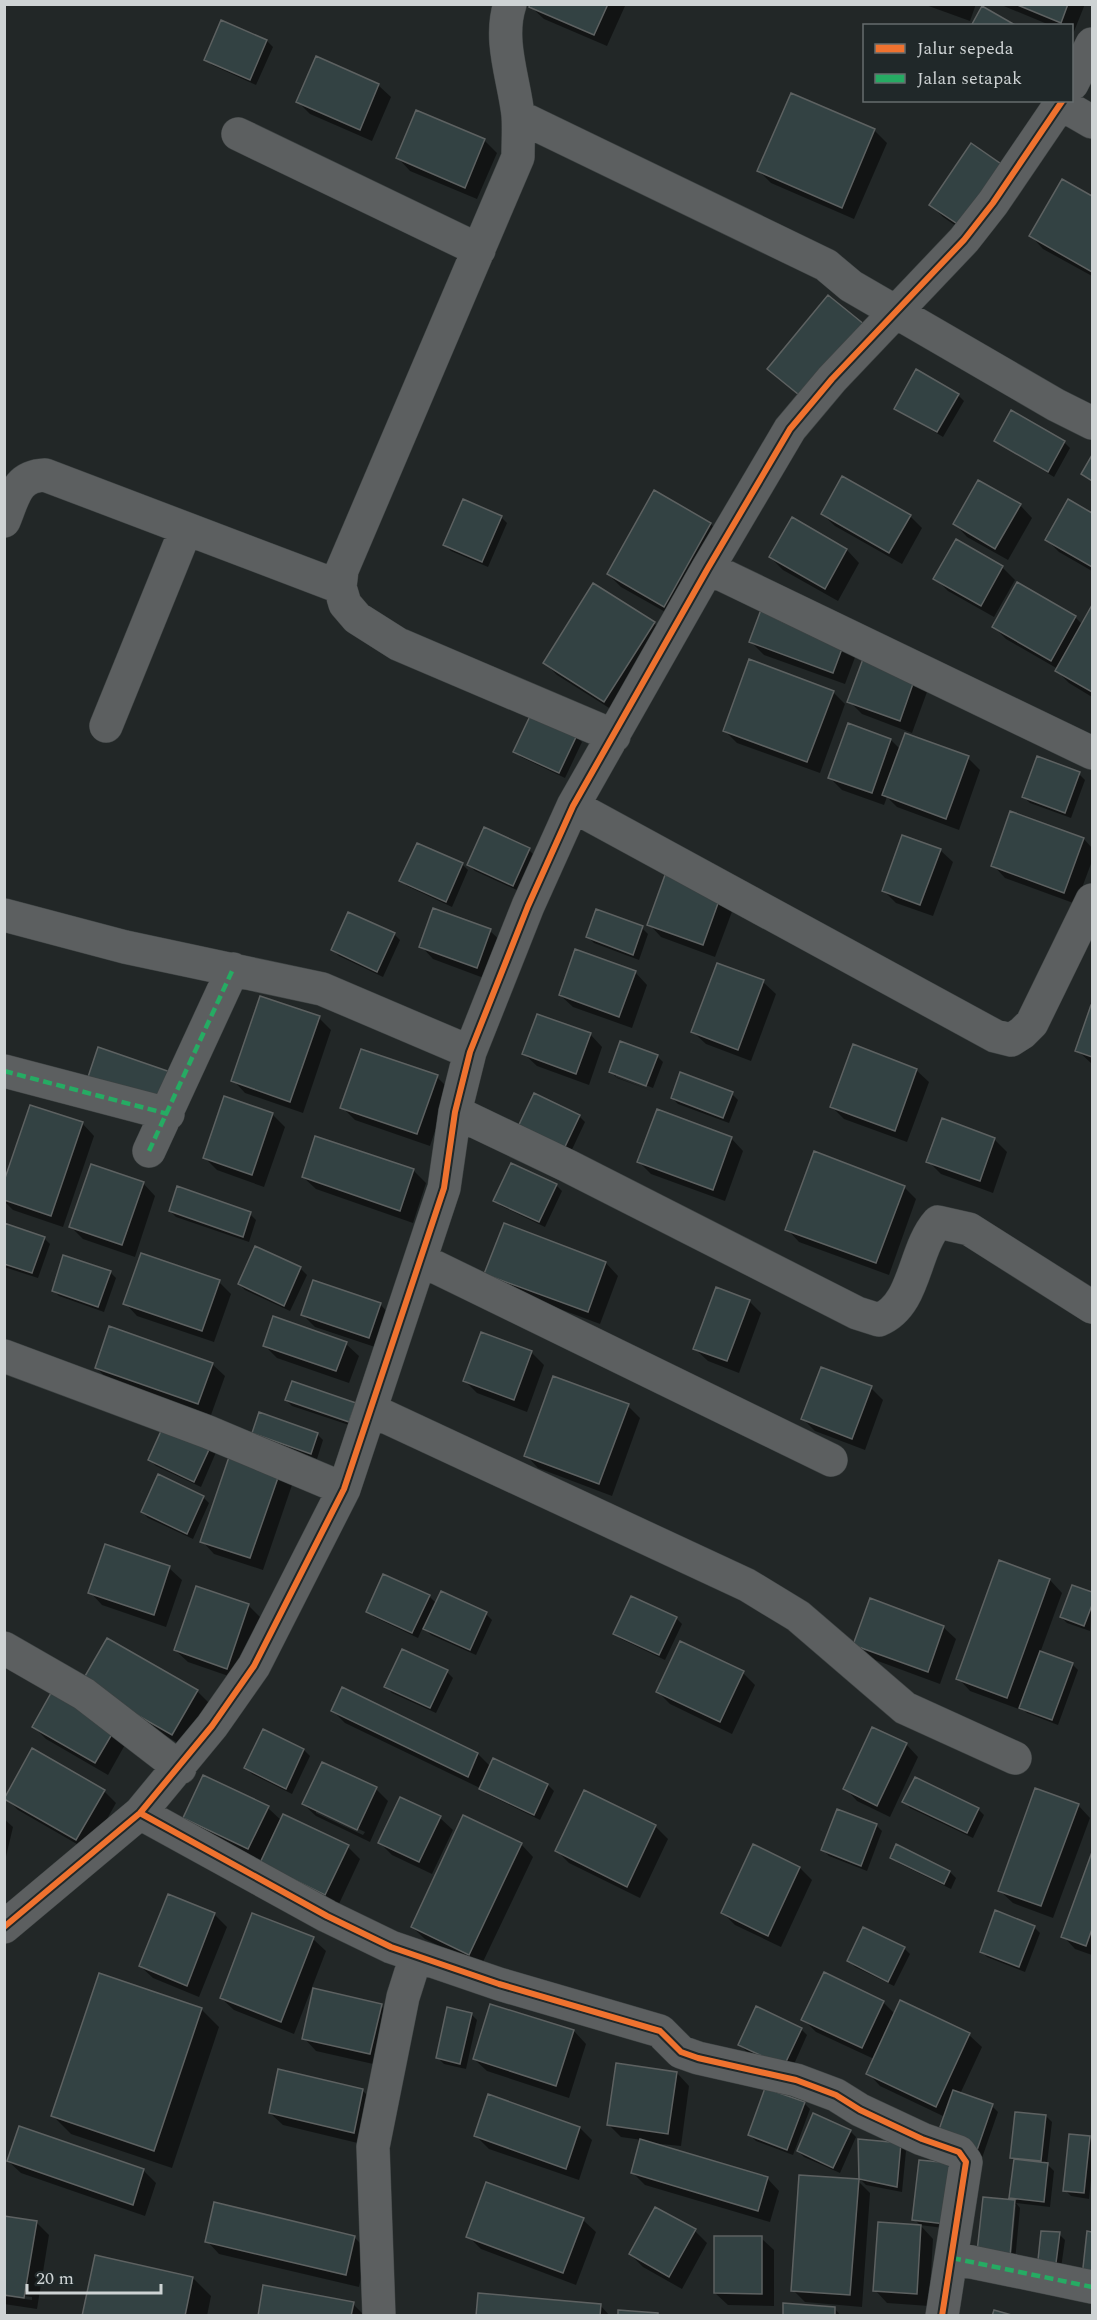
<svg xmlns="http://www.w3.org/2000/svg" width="1097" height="2320" font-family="Spectral,serif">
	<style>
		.shadow { fill: #0007; fill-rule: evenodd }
		.building { fill: #334243; stroke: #5d6161; stroke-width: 1.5 }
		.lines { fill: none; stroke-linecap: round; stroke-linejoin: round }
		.minor-casing { stroke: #3e4343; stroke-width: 34 }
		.minor { stroke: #5c5f60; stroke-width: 33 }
		.quiet { stroke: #26ab63; stroke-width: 4.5; stroke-dasharray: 9 4.5; stroke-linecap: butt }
		.cycleway-casing { stroke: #202829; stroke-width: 10 }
		.cycleway { stroke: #ef722f; stroke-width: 6 }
	</style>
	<rect width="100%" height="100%" fill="#222727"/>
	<path class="shadow" d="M532,4H623L625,6L607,46L544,19L531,7Z
		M923,4H976L970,21Z
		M999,4H1085L1073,34L1072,26H1052Z
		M267,41L273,47L256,85L212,65L206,59Z
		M378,85L391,97L372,141L310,114L298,102Z
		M417,112L485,141L497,153L477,199L410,171L398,158Z
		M874,130L887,143L854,219L771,183L759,171Z
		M971,146L975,239L943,217L931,205Z
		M1062,181L1092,198V276L1043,249L1031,236Z
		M958,395L964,401L943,437L895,408Z
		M996,441L1064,442L1070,448L1054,477Z
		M655,492L711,524L723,537L676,618L621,587L608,574Z
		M1068,501L1092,514V571L1059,552L1047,540Z
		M1020,505L1032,518L1008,560L967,537L955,524Z
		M822,514L910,516L922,528L902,564L835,526Z
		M501,517L507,523L488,567L451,551L445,545Z
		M792,520L847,550L859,563L838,601L783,570L770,557Z
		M957,541L1002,567L1015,580L994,617L948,591L935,578Z
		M1092,608V697L1069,683L1057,671L1058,669L1006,639L994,627L1075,617L1083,625Z
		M654,623L666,636L617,713L557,675L545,663Z
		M751,642L857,652L845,684L764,655Z
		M914,680L927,692L912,733L862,714L849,701Z
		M833,692L845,704L820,773L737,743L724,730Z
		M576,736L582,742L565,778L521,757L515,751Z
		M891,740L901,750L968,758L980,770L959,830L897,807L887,797L884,805L842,790L829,777Z
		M1079,774L1085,780L1071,818L1030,803L1024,797Z
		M485,829L529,850L535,856L519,891L475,871L469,865Z
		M1084,839L1092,848V861L1076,904L1005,878L993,865Z
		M940,850L953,862L933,916L896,903L884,891Z
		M462,864L468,870L452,907L407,886L401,880Z
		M666,876L733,909L715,957L661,937L649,924Z
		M642,928L648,934L639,960L594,943L588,937Z
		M490,931L503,943L489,980L433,959L421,946Z
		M394,934L400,940L383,977L339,956L333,950Z
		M635,972L647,985L632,1028L573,1007L560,995Z
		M763,982L776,994L751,1061L706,1044L693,1032Z
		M1092,1007V1064L1077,1050Z
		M319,1018L331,1030L303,1113L245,1093L233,1080Z
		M590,1034L602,1047L589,1085L537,1066L524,1054Z
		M657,1056L663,1062L653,1088L616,1073V1077L652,1091L617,1078L611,1072Z
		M916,1070L929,1082L907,1142L844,1119L832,1107Z
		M437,1077L449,1089L430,1146L355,1120L342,1107Z
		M732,1094L738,1100L729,1123L678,1104L672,1098Z
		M272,1114L285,1127L264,1187L217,1170L205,1158Z
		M579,1116L585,1122L568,1158L518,1131Z
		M82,1123L94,1136L63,1227L13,1210L4,1201V1186Z
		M316,1138L414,1171L426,1183L413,1223L316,1189L303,1177Z
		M731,1138L743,1151L725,1201L651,1174L639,1162Z
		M994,1139L1007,1152L993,1193L941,1174L928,1161Z
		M143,1183L155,1196L135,1257L83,1239L71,1227Z
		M556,1185L562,1191L545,1227L501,1206L495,1200Z
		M904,1187L916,1199L889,1275L799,1242L787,1229Z
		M170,1211L250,1214L256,1220L249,1242L176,1217Z
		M4,1225L44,1238L50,1244L38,1278L4,1267Z
		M505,1225L606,1263L618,1276L600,1324L499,1286L486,1274Z
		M256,1248L301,1269L307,1275L290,1311L245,1290L239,1284Z
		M110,1272L116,1278L104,1312L59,1296L53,1290Z
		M219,1282L231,1294L214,1342L137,1316L125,1303Z
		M749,1301L761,1313L739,1373L708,1361L695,1349Z
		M380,1304L392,1317L381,1349L315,1327L303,1315Z
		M346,1344L359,1356L349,1383L277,1358L265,1346Z
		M531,1352L544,1365L527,1412L477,1393L465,1381Z
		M212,1364L225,1376L211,1415L109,1380L96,1368Z
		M871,1388L883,1400L865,1450L815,1431L803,1419Z
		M286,1400L361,1410L355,1427L292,1406Z
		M628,1406L640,1418L612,1496L538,1468L526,1455Z
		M254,1433L317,1434L323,1440L317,1459L260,1439Z
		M211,1444L217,1450L201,1487L156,1466L150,1460Z
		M279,1473L292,1485L263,1570L214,1554L202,1541Z
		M203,1497L209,1503L193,1539L148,1518L142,1512Z
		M1000,1562L1050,1580L1062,1593L1040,1653L1072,1664L1078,1670L1058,1725L1027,1713L1020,1707L1019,1709L970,1691L958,1678Z
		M169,1568L182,1580L166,1627L102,1605L90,1592Z
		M1073,1587L1092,1594L1090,1631L1067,1623L1061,1617Z
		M429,1596L437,1604L486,1614L492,1620L476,1655L431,1635L423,1627L418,1638L374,1617L368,1611Z
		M248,1605L261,1618L240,1680L188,1662L175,1650Z
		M676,1618L682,1624L665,1660L621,1639L615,1633Z
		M943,1627L956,1639L940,1684L867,1657L855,1644Z
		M447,1672L453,1678L436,1713L392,1693L386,1687Z
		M743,1673L755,1685L732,1734L670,1704L658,1692Z
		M197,1691L210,1704L185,1747L95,1695Z
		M52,1695L126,1743L108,1775L46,1739L34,1727Z
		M333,1711L478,1754L491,1767L548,1785L554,1791L540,1820L487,1794L480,1788L345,1723Z
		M264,1731L304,1750L310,1756L292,1794L252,1774L246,1768Z
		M906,1744L918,1757L890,1817L857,1801L845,1788Z
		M376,1789L388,1801L370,1842L316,1816L303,1804ZM316,1809L365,1832L363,1835L316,1813Z
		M104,1791L116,1803L89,1851L18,1810L6,1798Z
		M585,1792L656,1827L668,1839L640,1898L569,1863L557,1851Z
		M904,1802L978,1809L984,1815L973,1838L910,1808Z
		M1078,1805L1090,1818L1053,1918L1013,1903L1000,1891Z
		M268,1808L282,1821L348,1847L360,1859L338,1906L263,1861L197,1830L185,1817Z
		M440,1818L453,1830L432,1874L392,1855L380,1843Z
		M4,1819L13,1827L4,1865Z
		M876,1825L882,1831L867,1871L829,1856L823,1850Z
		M521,1844L533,1857L481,1966L425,1939L412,1927Z
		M754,1846L800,1868L812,1880L781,1947L735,1925L723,1913Z
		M1092,1856V1955L1075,1949L1063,1936Z
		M892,1857L950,1872L956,1878L951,1889L898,1863Z
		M214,1914L227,1927L199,1997L153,1978L140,1966Z
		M1034,1927L1040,1933L1025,1972L987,1957L981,1951Z
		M313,1939L326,1951L294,2034L234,2010L221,1998Z
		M904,1948L910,1954L894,1986L855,1967L849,1961Z
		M883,2002L895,2014L901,2002L969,2035L982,2047L960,2094L992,2106L998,2112L982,2158L944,2144L945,2117L880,2086L868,2073L874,2059L816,2032L803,2019Z
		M381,2006L393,2018L382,2066L316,2051L304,2038Z
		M201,2009L219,2027L172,2168L71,2134L53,2116Z
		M471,2014L477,2020L466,2069L444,2064L438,2058Z
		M801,2029L807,2035L791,2071L746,2051L740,2045Z
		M574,2031L586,2044L569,2098L487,2071L474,2059Z
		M280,2071L363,2091L375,2103L366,2145L283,2125L270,2113Z
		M677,2073L689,2086L681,2146L650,2143L767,2178L779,2191L770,2222L645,2185L632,2172L642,2140L621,2137L609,2125Z
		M804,2103L810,2109L793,2155L756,2141L750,2135Z
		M1046,2116L1052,2122L1047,2164L1054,2171L1050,2207L1016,2203L1020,2208L1015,2261L1011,2260L1016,2205L984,2198L1015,2202L1011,2197L1015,2161L1012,2158Z
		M580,2128L592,2140L579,2180L489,2149L476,2136Z
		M850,2131L856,2137L840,2173L804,2157L798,2151Z
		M1089,2137L1092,2140V2170L1089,2199L1071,2196L1065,2190Z
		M900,2145L906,2151L902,2192L866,2185L860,2179Z
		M8,2161L143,2170L156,2183L145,2216L21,2173Z
		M920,2162L951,2229L920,2225L914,2219Z
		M858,2181L870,2193L862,2307L805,2302L793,2290Z
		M583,2220L596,2232L576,2285L481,2249L468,2236Z
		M36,2222L49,2235L37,2309L4,2304V2296L32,2300V2297L4,2293Z
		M921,2226L933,2239L929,2306L887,2303L875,2290Z
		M695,2231L707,2243L682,2289L643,2267L630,2254Z
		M1088,2233H1092V2286Z
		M1059,2234L1065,2240L1061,2268L1046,2266Z
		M354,2237L367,2250L359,2287L219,2254L207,2241Z
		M761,2238L774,2250V2306L728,2305L715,2293Z
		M96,2257L193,2278L211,2296L207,2316H84Z
		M353,2304L365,2316H259Z
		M600,2305L610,2316H477Z
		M835,2309L841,2316H784Z"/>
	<path class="building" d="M530,4H608L594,35L529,7Z
		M1015,4H1068L1061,23Z
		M982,6L1017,26H971Z
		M221,20L267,40L250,80L204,60Z
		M316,56L379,84L360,130L296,102Z
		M791,93L875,129L842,208L757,171Z
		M416,110L485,139L465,188L396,158Z
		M971,143L1004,166L962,227L929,205Z
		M1062,179L1092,196V272L1029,236Z
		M828,295L865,325L804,399L767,369Z
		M916,369L959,394L937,432L894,409Z
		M1011,410L1065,441L1048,472L994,441Z
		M1092,455V481L1081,474Z
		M842,476L911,515L889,553L821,514Z
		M978,480L1021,504L995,549L953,524Z
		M654,490L711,523L664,607L607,574Z
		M463,499L502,516L482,562L443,545Z
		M1068,499L1092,513V567L1045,540Z
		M792,517L847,549L825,589L769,557Z
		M956,539L1003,566L981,606L933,579Z
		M1017,582L1076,616L1051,661L992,627Z
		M593,583L655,622L604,702L543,663Z
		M1092,605V692L1055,671Z
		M762,607L846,638L833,673L749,642Z
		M749,659L834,691L807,762L723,731Z
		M863,659L915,678L900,721L847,702Z
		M531,714L577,735L559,773L513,752Z
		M848,723L891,739L872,793L828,778Z
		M905,733L969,756L946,819L882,795Z
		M1037,756L1080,772L1065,813L1022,797Z
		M1010,811L1084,838L1064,893L991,866Z
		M484,827L530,848L513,886L467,865Z
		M902,835L941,849L920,905L882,891Z
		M417,843L463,863L446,902L399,881Z
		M665,875L721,895L703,945L647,925Z
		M433,908L491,929L477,968L419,947Z
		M596,909L643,926L633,955L586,937Z
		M348,912L395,933L377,972L331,950Z
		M575,949L636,971L619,1017L559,995Z
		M717,963L764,980L738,1050L691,1032Z
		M260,996L320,1016L290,1102L231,1081Z
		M1091,1005H1092V1057L1075,1051Z
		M537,1014L591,1033L576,1074L522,1054Z
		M620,1041L658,1055L646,1086L609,1072Z
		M853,1044L917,1069L895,1131L830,1107Z
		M98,1047L179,1075L166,1114L85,1086Z
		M361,1049L438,1075L417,1134L340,1108Z
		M680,1072L733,1092L723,1118L671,1098Z
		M534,1093L580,1115L562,1153L516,1131Z
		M224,1096L273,1113L252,1175L203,1158Z
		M30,1105L83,1122L51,1216L4,1200V1181Z
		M657,1109L732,1137L713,1190L637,1162Z
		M942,1118L995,1138L980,1181L926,1162Z
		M315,1136L414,1169L400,1211L302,1177Z
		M814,1151L905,1186L876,1263L785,1230Z
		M511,1163L557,1184L539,1222L493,1201Z
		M91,1164L144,1182L122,1245L69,1227Z
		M177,1186L251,1212L243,1237L169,1211Z
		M4,1223L45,1237L32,1273L4,1264Z
		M504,1223L606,1262L588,1312L484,1274Z
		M255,1246L301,1267L284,1306L238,1284Z
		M141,1253L220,1280L202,1331L123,1304Z
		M63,1255L111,1271L98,1307L52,1291Z
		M313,1280L381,1303L369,1338L301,1315Z
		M716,1287L750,1300L727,1361L693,1349Z
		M273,1316L347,1342L336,1371L263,1346Z
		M109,1326L213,1363L198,1404L95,1368Z
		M481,1332L532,1351L514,1400L463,1381Z
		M821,1367L872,1386L852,1439L801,1419Z
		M553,1376L629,1404L599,1484L524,1456Z
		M292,1381L356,1403L349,1422L285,1400Z
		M259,1412L318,1433L311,1454L252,1433Z
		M165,1422L212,1443L194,1482L148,1460Z
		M230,1454L280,1472L250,1558L200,1542Z
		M158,1474L204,1496L187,1534L141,1512Z
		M105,1544L170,1566L154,1615L88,1593Z
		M999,1560L1050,1579L1007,1698L956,1679Z
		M383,1574L430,1595L412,1633L366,1612Z
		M1072,1585L1092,1592V1605L1084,1626L1060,1617Z
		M196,1586L249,1604L227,1669L174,1650Z
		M441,1591L487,1612L470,1650L423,1629Z
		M631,1596L677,1617L659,1655L613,1634Z
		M870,1598L944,1626L928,1672L853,1645Z
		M107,1638L198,1690L172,1735L81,1683Z
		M680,1641L744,1671L720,1722L656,1692Z
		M402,1649L448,1670L430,1708L384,1687Z
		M1040,1651L1073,1663L1052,1720L1019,1708Z
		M342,1687L478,1753L468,1777L331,1711Z
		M51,1693L115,1729L95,1763L32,1727Z
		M872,1727L907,1743L877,1806L843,1789Z
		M263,1729L304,1749L286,1789L244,1768Z
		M32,1748L105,1790L76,1840L4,1799Z
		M493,1758L548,1784L534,1815L479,1789Z
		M322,1762L377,1787L357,1830L302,1804Z
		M203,1775L269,1806L248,1849L183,1818Z
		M915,1777L979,1808L967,1833L902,1802Z
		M1035,1788L1079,1804L1041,1906L998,1891Z
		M584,1790L656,1825L627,1887L555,1851Z
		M400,1797L441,1816L419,1862L378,1843Z
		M837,1809L877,1824L861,1866L821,1850Z
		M283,1814L349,1845L325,1895L260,1863Z
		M463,1815L522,1843L469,1955L411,1927Z
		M753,1844L800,1867L768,1936L721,1913Z
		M896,1844L950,1871L944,1884L890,1858Z
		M1092,1852V1929L1086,1946L1061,1937Z
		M168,1894L215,1913L187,1986L139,1966Z
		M995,1910L1035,1926L1019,1967L980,1952Z
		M252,1913L314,1937L281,2022L220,1998Z
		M863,1927L905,1947L888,1982L847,1961Z
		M824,1972L884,2001L862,2048L801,2020Z
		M99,1973L202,2008L154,2151L51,2116Z
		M313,1988L382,2004L370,2054L302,2039Z
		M900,2000L970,2033L936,2107L866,2074Z
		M490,2004L574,2030L556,2086L473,2059Z
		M756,2006L802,2028L784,2066L738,2045Z
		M447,2007L472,2013L460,2064L436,2058Z
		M616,2063L677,2072L668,2134L607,2125Z
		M278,2069L363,2089L354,2133L269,2113Z
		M765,2088L805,2102L787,2150L748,2135Z
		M953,2090L993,2104L976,2153L936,2138Z
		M488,2094L580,2127L566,2169L474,2136Z
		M1015,2112L1046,2115L1041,2161L1010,2158Z
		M813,2113L851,2130L833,2168L797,2151Z
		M19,2126L144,2169L133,2205L7,2161Z
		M1069,2134L1090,2136L1084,2193L1063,2191Z
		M640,2139L768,2177L758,2211L631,2173Z
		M858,2139L901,2143L897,2187L859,2179Z
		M1014,2159L1048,2163L1044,2202L1009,2198Z
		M919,2160L951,2163L945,2224L912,2220Z
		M799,2175L859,2179L850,2295L791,2291Z
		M486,2182L584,2218L563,2273L466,2237Z
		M983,2197L1015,2200L1010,2256L977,2252Z
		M214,2202L355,2236L346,2275L205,2242Z
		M655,2207L696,2229L669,2277L629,2254Z
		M4,2216L37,2221L24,2298L4,2295Z
		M878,2222L921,2225L917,2294L873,2291Z
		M1041,2231L1060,2232L1056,2263L1038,2260Z
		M1087,2231L1092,2232V2279L1082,2277Z
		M714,2236H762V2294L714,2293Z
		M95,2255L193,2277L185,2316H82Z
		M263,2285L354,2302L351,2316H258Z
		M478,2293L601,2304L600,2316H476Z
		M783,2303L835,2307V2316H783Z
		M618,2310L658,2313V2316H618Z
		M994,2310L1015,2316H992Z"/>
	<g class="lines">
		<defs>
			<path id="minor" d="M510,4C498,40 514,79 518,115C519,128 518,143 518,157L342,570L340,587L345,604L357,618L398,644L614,736
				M1072,84L1092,44
				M1061,104L1092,122
				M518,116L826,265L851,286L1056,405L1092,423
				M238,134L479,250
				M4,521C14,497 16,476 45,475L340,587
				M708,568L1092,753
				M106,726L186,529
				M573,806L995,1036L1011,1040L1022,1033L1032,1023L1092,900
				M4,915L125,947L322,989L470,1052
				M4,1071L168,1114
				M455,1112L568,1166L857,1313L879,1320C916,1305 913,1250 938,1222L969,1229L1092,1307
				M149,1151L233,969
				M421,1260L831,1460
				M4,1356L208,1432L344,1489
				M371,1410L747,1585L798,1616L905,1708L1015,1758
				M4,1648L84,1694L180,1768
				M140,1813L327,1916L391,1947L499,1984L660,2031L681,2052L698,2058L796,2080L836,2095L860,2110L922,2139L959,2152L966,2162L942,2316
				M4,1927L140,1813L212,1726L254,1666L344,1489L444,1188L455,1112L470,1052L528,906L573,806L708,568L790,429L832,379L964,240L993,203L1063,100
				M952,2258L1092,2287
				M379,2316L373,2147L403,1997L416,1956"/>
		</defs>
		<use href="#minor" class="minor-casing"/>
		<use href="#minor" class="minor"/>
		<path class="quiet" d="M4,1071L168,1114
			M149,1151L233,969
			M952,2258L1092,2287"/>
		<defs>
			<path id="cycleway" d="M140,1813L327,1916L391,1947L499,1984L660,2031L681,2052L698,2058L796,2080L836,2095L860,2110L922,2139L959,2152L966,2162L942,2316
				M4,1927L140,1813L212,1726L254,1666L344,1489L444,1188L455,1112L470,1052L528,906L573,806L708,568L790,429L832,379L964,240L993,203L1063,100"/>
		</defs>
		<use href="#cycleway" class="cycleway-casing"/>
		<use href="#cycleway" class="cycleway"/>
	</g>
	<rect width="1097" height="2320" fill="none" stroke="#ced3d4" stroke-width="12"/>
	<rect x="863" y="24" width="210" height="78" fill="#202829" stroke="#666c6d" stroke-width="1.5"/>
	<rect x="875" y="44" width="30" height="9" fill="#ef722f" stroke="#666c6d" stroke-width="1.5"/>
	<text x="917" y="54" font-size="18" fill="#ced3d4">Jalur sepeda</text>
	<rect x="875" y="74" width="30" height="9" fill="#26ab63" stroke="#666c6d" stroke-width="1.5"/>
	<text x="917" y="84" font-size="18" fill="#ced3d4">Jalan setapak</text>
	<path d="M27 2284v9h134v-9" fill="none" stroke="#ced3d4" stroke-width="3"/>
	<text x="36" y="2284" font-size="18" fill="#ced3d4" stroke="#202829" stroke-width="4.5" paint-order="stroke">20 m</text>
</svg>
